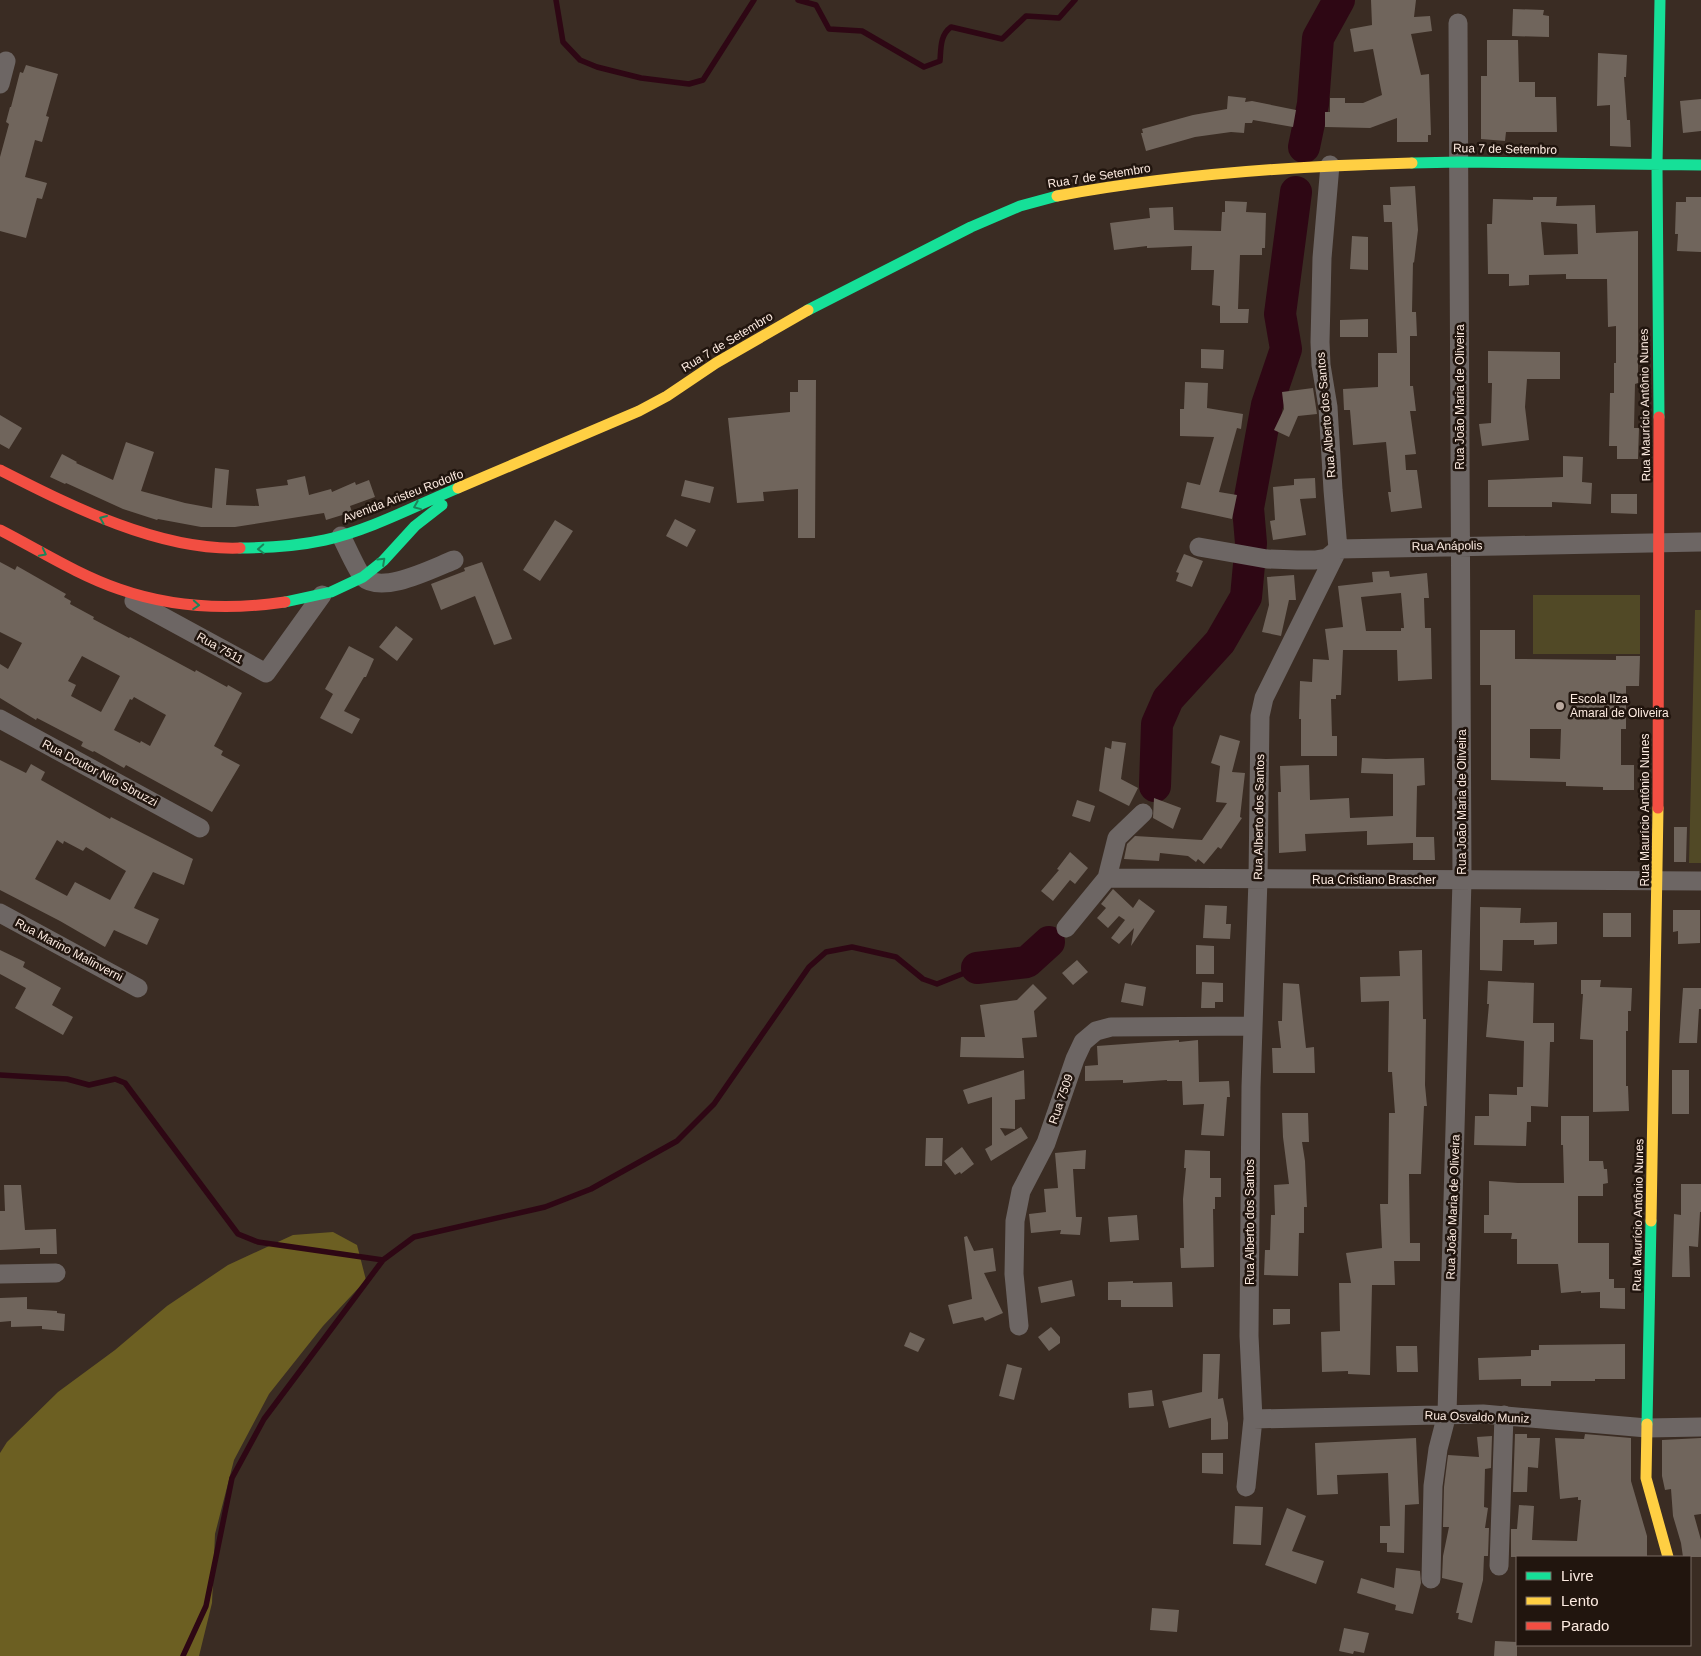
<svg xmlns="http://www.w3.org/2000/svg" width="1701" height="1656" font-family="Helvetica,sans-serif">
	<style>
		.green { fill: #514926 }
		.forest { fill: #6c5f22 }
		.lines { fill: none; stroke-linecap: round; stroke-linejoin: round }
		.stream { stroke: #2e0714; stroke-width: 5.5 }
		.river { stroke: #2e0714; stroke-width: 32 }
		.building { fill: #70655c; fill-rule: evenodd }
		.street { stroke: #6d6664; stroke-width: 19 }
		.fast { stroke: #16e098; stroke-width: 11 }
		.slow { stroke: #ffcf43; stroke-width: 11 }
		.jam { stroke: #f24e42; stroke-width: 11 }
		.oneway { stroke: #1b855a }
		.poi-dot { fill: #b9a89e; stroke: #21150e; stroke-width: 2 }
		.labels { text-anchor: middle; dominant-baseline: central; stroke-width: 5; stroke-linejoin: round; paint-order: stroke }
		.street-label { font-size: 12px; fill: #fdebe1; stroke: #21150e }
		.poi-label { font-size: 12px; fill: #fdebe1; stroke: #21150e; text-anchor: start }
	</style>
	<rect width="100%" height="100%" fill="#3a2c23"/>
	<path class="green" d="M1533,595H1640V654H1533Z
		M1695,610H1701V863H1689Z"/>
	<path class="forest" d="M333,1232L357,1245L366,1280L323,1326L269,1394L234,1460L215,1534L212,1603L199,1656H0V1453L7,1442L58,1392L115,1350L167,1306L228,1265L293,1235Z"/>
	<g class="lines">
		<path class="stream" d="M556,0L563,42L580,60L597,67L641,78L689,84L703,80L754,0
			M798,0L816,5L829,29L862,31L924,67L940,61C941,48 940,35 951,27L1002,39L1026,16L1059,18L1075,0
			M0,1075L67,1079L89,1085L115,1079L125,1083L238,1234L258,1242L383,1260
			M183,1656L206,1606L232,1478L264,1419L383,1260L414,1237L545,1207L591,1189L677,1141L714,1104L809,967L826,952L852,947L896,957L923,979L937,984L977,968"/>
		<path class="river" d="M1304,147L1313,104L1318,38L1339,0
			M1155,786L1157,724L1168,699L1220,642L1246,597L1251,543L1248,508L1267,405L1286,349L1280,314L1296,192
			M977,968L1027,962L1049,942"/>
	</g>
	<path class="building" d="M1371,0H1416L1414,17L1430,16L1432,31L1411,34L1421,75L1429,74L1431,135H1428V142H1397V118L1370,128L1325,127V112H1330V98H1345V103H1363L1382,95L1373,49L1354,52L1350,29L1372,25Z
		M1513,9L1544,10L1543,15L1549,16V37L1512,36Z
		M1487,40H1518L1519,82H1535V97H1556L1557,132H1506L1505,141L1481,139V76H1487Z
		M1598,53L1627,55L1626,77H1624L1627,120H1630L1631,147L1610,146V105L1597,106Z
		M26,65L58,74L46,116L49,117L42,142L35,140L25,177L47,183L42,199L37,198L26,238L0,231V157L9,124L6,122L10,107H11L20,72L23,73Z
		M1228,96L1246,98L1245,102L1252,101L1296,110L1293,127L1253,120L1252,123H1245L1244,133L1231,132L1195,137L1146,151L1141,133H1143L1142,129L1193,115L1227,109Z
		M1701,99V131L1683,133L1680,101Z
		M1415,186L1418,230L1414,263L1413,262L1412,312H1416L1417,336H1410V386H1413L1416,411H1410L1416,454L1405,455L1406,470H1417L1422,508L1391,512L1388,492H1391L1386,442L1353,445L1350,410H1344L1343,389L1378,387V353H1397L1392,222H1384L1383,205H1391L1390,187Z
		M1533,197H1557L1556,206L1595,205L1596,233L1638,231V383L1635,384L1634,428H1639L1638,459H1617V446H1609L1610,393H1614V363H1616V326L1608,327L1607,279H1566V274L1529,275V285L1509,286V274H1488L1487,224H1492L1493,199L1533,200ZM1541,222L1577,224L1578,254L1544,255Z
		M1686,197H1701V252L1677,251L1678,234H1675L1676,202H1686Z
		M1225,201L1247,202L1246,212L1266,213L1265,248H1262V255H1240L1238,309H1249L1248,323H1220V306L1212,305L1214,270H1191L1192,246L1147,248V246L1114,250L1110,223L1150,218L1149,208L1173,207L1174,230L1221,231L1222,212H1225Z
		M1352,236L1368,237V270L1350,269Z
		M1368,319V337H1340V320Z
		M1201,349L1224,350L1223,369L1201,368Z
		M1488,351L1560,352V379H1527L1525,407L1529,440L1482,446L1479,424L1491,423L1492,383H1488Z
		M798,380H816L815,538H798V489L763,492L764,501L737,503L728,418L790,412V392H798Z
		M1185,382L1208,383L1207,408L1243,414L1241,429L1237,428L1219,492L1237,495L1232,519L1181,508L1187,482L1200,485L1214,437L1180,436V409H1184Z
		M1313,388L1317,414L1298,416L1289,437L1274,430L1284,409L1282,392Z
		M0,415L22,428L9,449L0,444Z
		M126,442L154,452L141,491L185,503L212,508L215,468L229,470L226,505L259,506L256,489L288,485L287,480L305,476L309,495L331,489L332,492L355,482L356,485L369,480L375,497L350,506L352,512L326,520L324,513L235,527H201L158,519L157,520L123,509L66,483L65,484L50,477L62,454L77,462L76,463L113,480Z
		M1563,456L1583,457L1582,482L1592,483L1591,504L1552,502V507H1488V480L1563,477Z
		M1315,478L1316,498L1300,499L1306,535L1273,540L1270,521L1275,520L1273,487L1294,485V479Z
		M685,480L714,487L710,503L681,496Z
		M1611,494H1637V514L1611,513Z
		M675,519L696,530L687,547L666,536Z
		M555,520L573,531L540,581L523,570Z
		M1184,554L1203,561L1192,587L1176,581L1179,573L1176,572Z
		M0,562L15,570L17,566L66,594L64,597L71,601L70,604L94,617L93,619L129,638L130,637L195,672L196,670L227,687L228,685L242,693L214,746L223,751L221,755L240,765L212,812L126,765L124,768L94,751L93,752L81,746L83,742L37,718L36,720L0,698V664L8,669L22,643L0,632ZM82,656L120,676L101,712L71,696L76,685L68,681ZM134,697L166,715L150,746L141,741L140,743L114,730L130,699L132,700Z
		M482,562L512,639L494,645L475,596L441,610L431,584L465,571L464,568Z
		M1389,571L1390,577L1427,573L1429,598H1424L1425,628H1431L1432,679L1398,681L1397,650H1343L1341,695H1336V699H1331L1332,736H1337V756H1301V719H1299L1300,681L1312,682L1313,659L1329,660L1325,629L1343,627L1338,586L1373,582L1372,572ZM1401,593L1404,628H1401V631H1366L1361,597Z
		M1294,575L1296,600H1289L1281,636L1262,632L1269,605L1267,577Z
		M396,626L413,639L397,661L379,647Z
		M1480,630H1515V659L1616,660V656H1640L1639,686H1626V729H1621V765H1634V790H1603V787L1566,786V782L1491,780V685H1480ZM1530,729H1561L1560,759L1530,758Z
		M349,646L374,659L366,677H364L344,711L360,719L352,734L320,718L333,694L325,689Z
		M1220,735L1240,741L1232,772L1245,773L1240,817L1242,818L1221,849L1218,847L1204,864L1198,859L1196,862L1188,856L1160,853L1159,861L1124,859L1127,844L1135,836L1202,840L1227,803L1216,802L1220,766L1211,763Z
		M1112,741L1126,743L1121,779L1138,788L1129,806L1099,791L1105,747L1111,749Z
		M1362,758L1386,759L1424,758L1425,785L1417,786L1416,837H1434L1435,860H1413V843L1367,845V831L1305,834L1306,851L1279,853L1278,792H1281L1280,766L1309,765L1310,800L1349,798L1350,818L1393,816V774L1361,773Z
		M0,760L26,773L31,764L45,772L41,780L110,819L111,817L193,859L184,885L153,872L138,900L134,908L159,919L147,945L114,930L105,947L60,921L0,890ZM57,840L63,844L64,841L83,851L86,847L126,871L110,900L75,882L67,896L35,879Z
		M1154,798L1181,808L1173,829L1153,818Z
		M1077,800L1095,806L1090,822L1072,816Z
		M1674,827H1687L1686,862H1674Z
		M1070,852L1088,868L1075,884L1070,880L1053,901L1041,891L1059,870L1057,869Z
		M1113,889L1133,908L1139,899L1155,911L1131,946L1134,928L1119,944L1111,938L1125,920L1119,916L1108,928L1097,918L1106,908L1101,904Z
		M1205,905L1227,906L1226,924H1231L1230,939L1203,938Z
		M1480,907L1521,908L1520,923L1557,922V944L1534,945V940H1503L1502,971L1480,970Z
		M1673,910H1700V943L1678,944V931L1673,932Z
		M1603,913H1631V937H1603Z
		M1196,945L1214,946V974H1196Z
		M0,950L25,962L23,967L61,988L52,1005L73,1017L63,1035L15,1008L26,988L0,974Z
		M1422,950L1423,1019H1426L1425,1085L1427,1106H1424L1421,1174H1409L1410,1243H1420V1261H1394L1395,1285H1372L1370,1375L1348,1374V1371L1322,1372L1321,1332L1340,1331L1339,1283H1351L1346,1253L1382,1248L1380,1204H1388L1389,1113H1395L1392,1072H1388L1389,1001L1361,1002L1360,977L1400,976L1399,951Z
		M1077,960L1088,972L1073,985L1062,973Z
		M1581,980H1601L1600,987L1632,988L1631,1011H1628V1031H1626V1086H1628L1629,1111L1593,1112V1040L1580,1039L1583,994H1581Z
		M1488,981L1534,983L1533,1023H1554V1042H1550L1548,1107L1531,1106V1122H1527L1526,1146L1474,1145L1475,1116H1489V1094L1517,1095V1087H1523L1524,1041L1486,1037L1489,1004H1487Z
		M1202,982L1223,983V1002H1215V1008H1201Z
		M1125,983L1146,987L1143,1006L1121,1002Z
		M1283,983L1299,984L1306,1048L1314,1047L1315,1073H1273L1272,1048H1281L1278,1021H1282Z
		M1033,984L1047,998L1034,1011L1037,1037L1022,1038L1024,1058L960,1057L961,1037H985L980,1005L1017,1000Z
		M1683,988H1701V1009H1699L1697,1043H1679Z
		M1179,1040V1042L1198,1040L1199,1082L1229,1081L1230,1097H1227L1224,1136L1201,1135L1204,1104L1183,1105L1182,1081H1167V1080L1123,1083V1080L1085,1081V1066L1098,1065L1097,1046Z
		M1024,1070L1025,1099L1015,1100V1129L1000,1128L1005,1136L1021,1127L1028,1138L991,1161L985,1149L992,1145V1097L968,1104L963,1090Z
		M1672,1070H1689V1114H1672Z
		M1282,1113H1308L1309,1142H1302L1305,1161L1307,1207H1304V1233H1299L1298,1276L1264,1275L1265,1250H1270L1271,1215H1275L1274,1185L1289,1184L1283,1137Z
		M1561,1116H1589V1161H1603L1604,1169H1607L1608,1183L1603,1184V1196H1578V1243H1609V1279H1614V1288H1625V1309L1600,1308V1292L1581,1293V1291L1561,1293L1558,1264H1517V1239H1511L1512,1233H1484V1215H1489V1181L1518,1183H1564L1563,1145H1561Z
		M926,1138H943L942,1166H925Z
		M962,1147L974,1164L961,1174L960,1172L955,1175L944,1161Z
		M1086,1150L1085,1169H1073L1076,1217H1082L1080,1235L1060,1234L1061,1230L1031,1233L1029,1214L1046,1212L1044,1189L1058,1188L1055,1153Z
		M1185,1150L1210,1151V1178H1221V1197H1215V1209H1213L1214,1267L1181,1268L1180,1248H1184L1183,1199L1186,1168H1184Z
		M1681,1184H1701V1212H1700L1698,1247L1689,1246L1690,1277H1672L1674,1214L1681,1215Z
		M4,1185H21L25,1230L56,1229L57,1254H40V1248L0,1250V1211H5Z
		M1137,1215L1139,1240L1110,1242L1108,1217Z
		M967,1236L974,1251L993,1248L996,1271L984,1273L1003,1313L985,1321L983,1317L953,1324L948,1305L972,1299L964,1237Z
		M1072,1280L1075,1296L1041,1303L1038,1287Z
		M1133,1281V1283L1172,1282L1173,1307H1121V1300H1108V1282Z
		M27,1297V1309L57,1311V1313L65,1314L64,1331L42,1329V1326L11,1327V1321L0,1322V1298Z
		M1273,1309H1290V1324L1273,1325Z
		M1051,1327L1060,1337V1343L1049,1351L1038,1337Z
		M910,1332L925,1339L918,1352L904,1346Z
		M1625,1344V1379H1595V1381H1551V1386H1521V1379L1479,1380L1478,1358L1531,1356V1350H1539V1345Z
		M1396,1346H1417L1418,1372H1397Z
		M1203,1354H1220L1218,1399L1223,1398L1228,1423V1439L1211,1440V1418L1169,1428L1162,1401L1202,1392Z
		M1007,1364L1022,1368L1014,1400L999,1396Z
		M1152,1390L1154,1406L1129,1408L1128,1393Z
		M1515,1434H1527V1438H1540L1538,1468L1528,1467L1527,1492H1513Z
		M1585,1434L1631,1438V1481L1647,1536V1557H1511V1529H1517L1519,1505L1534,1506L1532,1540L1577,1541L1581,1500H1578V1497L1560,1499L1555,1438L1584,1439Z
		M1492,1436L1491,1468L1485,1469L1484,1507L1488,1508L1485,1528H1489L1488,1556H1484L1483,1580L1472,1623L1458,1619L1459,1613H1456L1463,1583L1442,1578L1443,1556L1449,1527H1443L1444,1487L1448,1455L1479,1457L1477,1437Z
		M1416,1438L1419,1504L1405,1505L1404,1553L1387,1552V1543H1380V1526H1390L1388,1473L1337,1475L1338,1494L1317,1495L1315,1443Z
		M1701,1438V1514L1694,1515L1701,1540V1557H1683L1681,1543L1673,1516L1671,1489L1665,1490L1662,1476V1440Z
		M1202,1453H1223V1474L1202,1473Z
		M1235,1506L1263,1507L1261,1545L1233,1544Z
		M1287,1508L1306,1516L1292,1551L1324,1561L1316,1584L1265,1565Z
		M1396,1568L1420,1571L1421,1583L1413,1614L1395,1610L1396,1605L1357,1593L1361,1578L1394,1588Z
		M1152,1608L1179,1610L1177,1632L1150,1630Z
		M1344,1628L1369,1633L1364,1653L1354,1651L1353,1654L1339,1651Z
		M1495,1641L1517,1642V1656H1494Z"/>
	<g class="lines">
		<path class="street" d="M0,84L6,61
			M341,536C345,543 358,573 363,577C382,595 433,568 454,560
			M1199,547L1267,559L1297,560H1315L1327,558L1338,549L1701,542
			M134,601L266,673L322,595
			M0,719L200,828
			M1107,878L1701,881
			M0,913L138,988
			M1066,928L1107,878L1117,838L1143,813
			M0,1274L56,1273
			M1019,1326L1014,1274L1015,1221L1021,1191L1046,1143L1075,1059L1083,1042L1096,1031L1111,1027L1253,1026
			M1253,1419L1483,1414L1647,1428L1701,1427
			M1246,1487L1253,1419L1249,1336L1251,1087L1258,879L1260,716L1264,698L1338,549L1333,490L1328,407L1321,365L1320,342L1322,258L1330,165
			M1499,1566L1504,1415
			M1431,1579L1433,1486L1438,1449L1447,1414L1462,880L1458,23"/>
		<path class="fast" d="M1412,163L1460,162L1701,165
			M808,310L971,227L1020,206L1057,196
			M1659,417L1657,165L1660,0
			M240,548C269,548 297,546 325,540C370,530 415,506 458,488
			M285,602L331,592L363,577L383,561L415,526L442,505
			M1647,1424L1651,1221"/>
		<path class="slow" d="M1057,196C1174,174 1293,166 1412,163
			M458,488L639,411L667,396L716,363L808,310
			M1651,1221L1658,808
			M1647,1424L1646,1478L1668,1557"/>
		<path class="jam" d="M0,470C71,506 159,551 240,548
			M0,530C39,550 78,575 119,589C173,608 230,610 285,602
			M1658,808L1659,417"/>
	</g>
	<defs><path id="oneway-chevron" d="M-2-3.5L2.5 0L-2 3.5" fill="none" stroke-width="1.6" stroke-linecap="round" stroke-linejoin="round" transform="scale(1.25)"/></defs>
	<g class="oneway">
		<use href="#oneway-chevron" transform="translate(417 506) rotate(158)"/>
		<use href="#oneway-chevron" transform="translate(103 519) rotate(-157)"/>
		<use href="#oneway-chevron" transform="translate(261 549) rotate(177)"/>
		<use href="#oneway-chevron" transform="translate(43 553) rotate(27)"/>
		<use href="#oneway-chevron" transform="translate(382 561) rotate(-43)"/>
		<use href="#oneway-chevron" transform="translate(196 605) rotate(4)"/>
	</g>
	<circle class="poi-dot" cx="1560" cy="706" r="5"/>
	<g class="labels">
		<g class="street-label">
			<text transform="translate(1505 149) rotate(1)">Rua 7 de Setembro</text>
			<text transform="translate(1099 176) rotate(-9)">Rua 7 de Setembro</text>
			<text transform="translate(727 342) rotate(-31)">Rua 7 de Setembro</text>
			<text transform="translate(1460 397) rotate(-90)">Rua João Maria de Oliveira</text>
			<text transform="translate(1645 405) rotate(-91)">Rua Maurício Antônio Nunes</text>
			<text transform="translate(1326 415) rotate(-95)">Rua Alberto dos Santos</text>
			<text transform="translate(403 496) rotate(-21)">Avenida Aristeu Rodolfo</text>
			<text transform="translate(1447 546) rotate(-1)">Rua Anápolis</text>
			<text transform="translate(220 648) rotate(29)">Rua 7511</text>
			<text transform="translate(100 773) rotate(28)">Rua Doutor Nilo Sbruzzi</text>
			<text transform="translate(1462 802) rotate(-90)">Rua João Maria de Oliveira</text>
			<text transform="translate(1645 810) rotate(-90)">Rua Maurício Antônio Nunes</text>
			<text transform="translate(1259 817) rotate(-89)">Rua Alberto dos Santos</text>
			<text x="1374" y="880">Rua Cristiano Brascher</text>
			<text transform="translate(69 950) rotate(28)">Rua Marino Malinverni</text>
			<text transform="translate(1061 1099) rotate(-71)">Rua 7509</text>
			<text transform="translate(1453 1207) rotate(-88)">Rua João Maria de Oliveira</text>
			<text transform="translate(1638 1215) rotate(-89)">Rua Maurício Antônio Nunes</text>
			<text transform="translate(1250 1222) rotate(-90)">Rua Alberto dos Santos</text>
			<text transform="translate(1477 1417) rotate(2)">Rua Osvaldo Muniz</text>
		</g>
		<g class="poi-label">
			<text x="1570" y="699">Escola Ilza<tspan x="1570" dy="14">Amaral de Oliveira</tspan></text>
		</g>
	</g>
	<rect x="1516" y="1556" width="175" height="90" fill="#21150e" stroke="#796b62"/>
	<rect x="1526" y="1572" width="25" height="8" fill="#16e098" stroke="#796b62"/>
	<text x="1561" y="1581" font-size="15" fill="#fdebe1">Livre</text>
	<rect x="1526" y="1597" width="25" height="8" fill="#ffcf43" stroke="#796b62"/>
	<text x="1561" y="1606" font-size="15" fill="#fdebe1">Lento</text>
	<rect x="1526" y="1622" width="25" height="8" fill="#f24e42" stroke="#796b62"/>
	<text x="1561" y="1631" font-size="15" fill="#fdebe1">Parado</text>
</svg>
